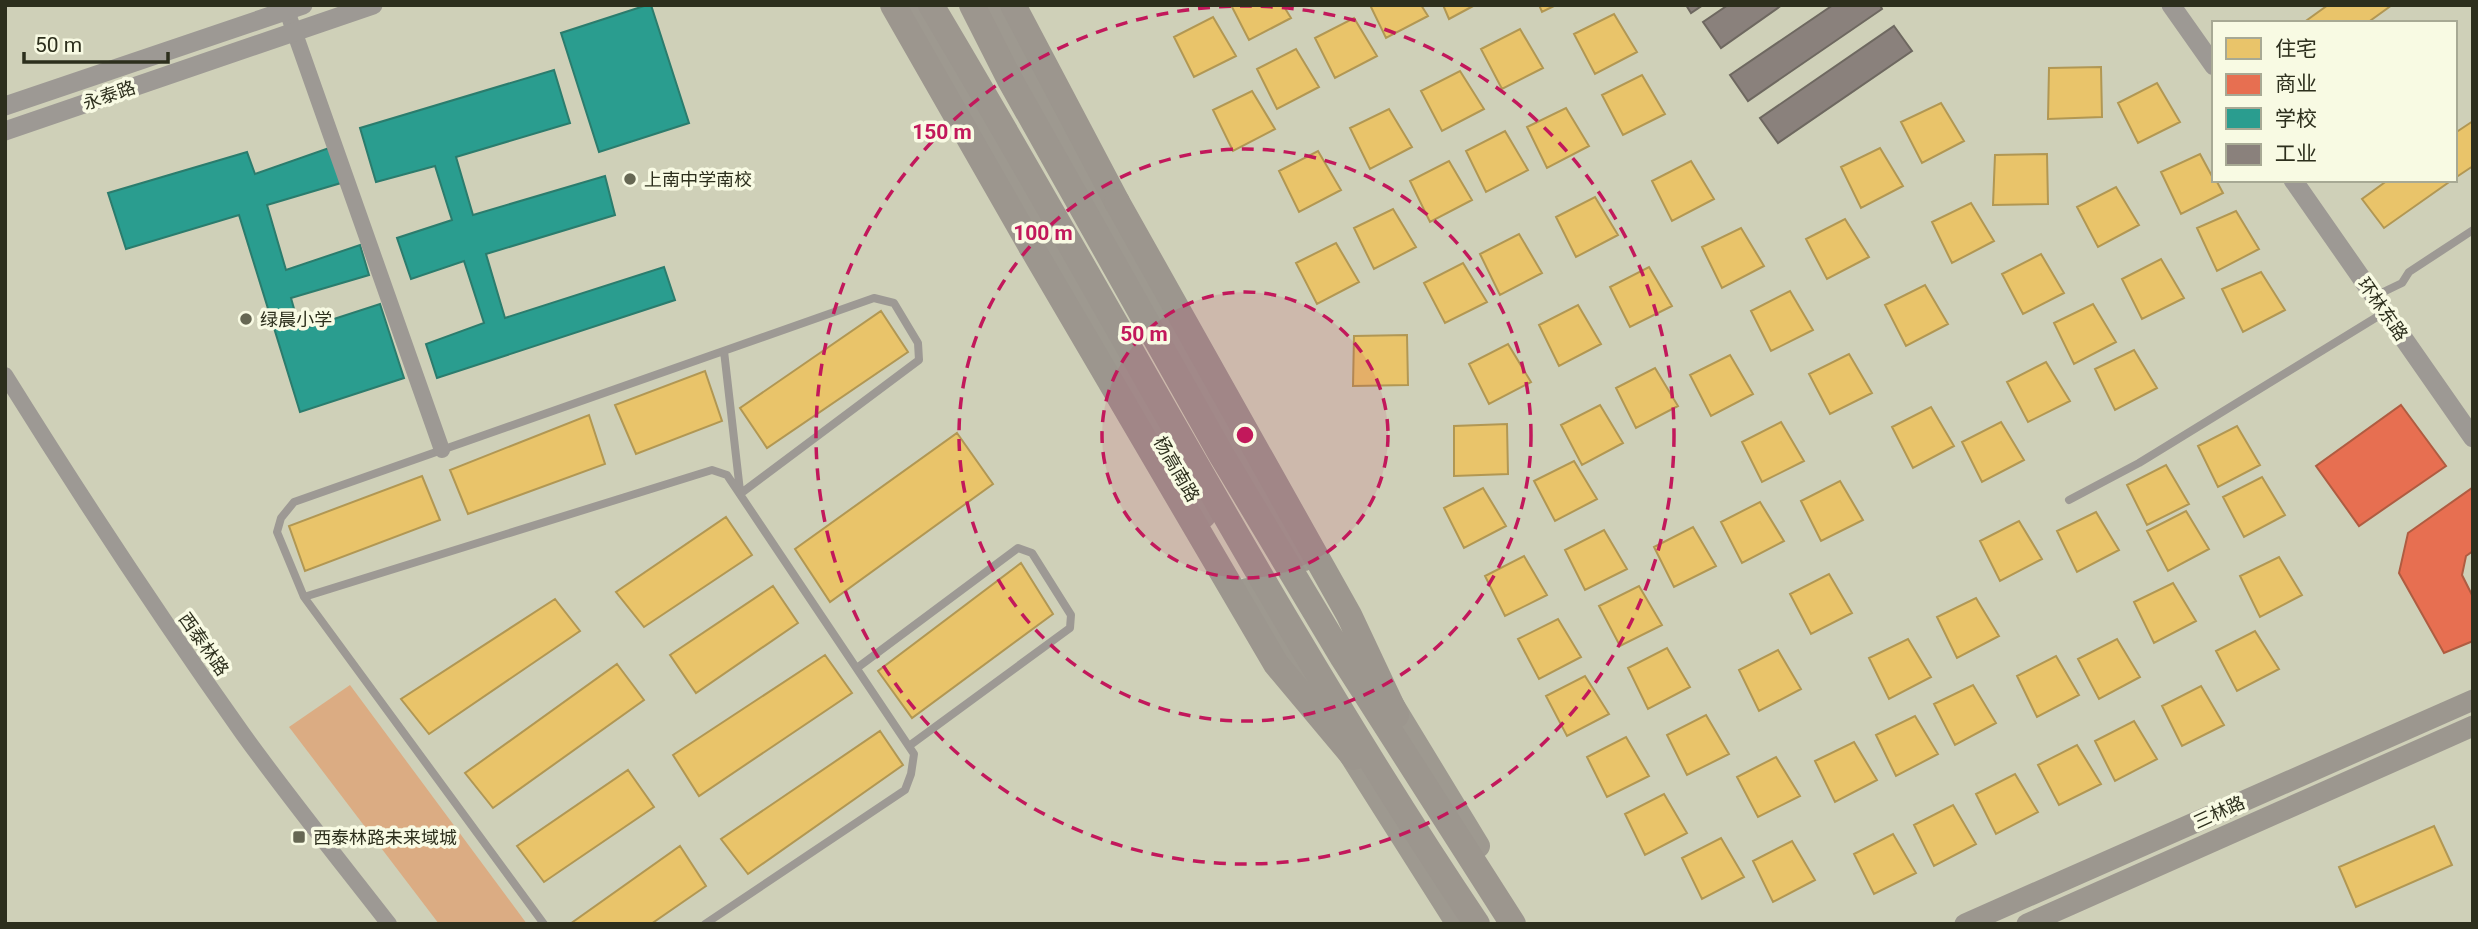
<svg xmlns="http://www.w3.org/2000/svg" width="2478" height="929" font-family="Roboto,'Noto Sans SC',sans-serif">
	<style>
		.green { fill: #dbac83 }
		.homes { fill: #e9c46a; stroke: #b19753; stroke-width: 2 }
		.shops { fill: #e76f51; stroke: #af5c41; stroke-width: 2 }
		.schools { fill: #2a9d8f; stroke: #2b7c6d; stroke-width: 2 }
		.industry { fill: #8a817c; stroke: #6e6860; stroke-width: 2 }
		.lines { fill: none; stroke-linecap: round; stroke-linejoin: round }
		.service { stroke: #9d9994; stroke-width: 8 }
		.minor { stroke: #9d9994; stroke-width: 16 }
		.tertiary { stroke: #9d9994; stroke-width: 19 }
		.secondary { stroke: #9c978f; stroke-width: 21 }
		.primary { stroke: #9e9990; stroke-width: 24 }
		.trunk { stroke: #9c968e; stroke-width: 26 }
		.trunk-bridge { stroke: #9c968e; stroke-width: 26 }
		.ring { fill: none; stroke: #c2185b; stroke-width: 3.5; stroke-dasharray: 12 9 }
		.poi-dot { fill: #666753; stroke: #f8fae3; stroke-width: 2.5 }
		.labels { text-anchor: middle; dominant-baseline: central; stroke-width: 7; stroke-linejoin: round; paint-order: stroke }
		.street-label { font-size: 18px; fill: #2d2f1d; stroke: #f8fae3 }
		.poi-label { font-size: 18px; fill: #2d2f1d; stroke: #f8fae3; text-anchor: start }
		.centre { fill: #c2185b; stroke: #f8fae3; stroke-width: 3.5 }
		.ring-label { font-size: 21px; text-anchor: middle; font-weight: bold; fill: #c2185b; stroke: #f8fae3; stroke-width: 7; stroke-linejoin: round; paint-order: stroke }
	</style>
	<rect width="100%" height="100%" fill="#cfd0b8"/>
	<path class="green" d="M350,685L527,924H439L289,727Z"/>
	<path class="homes" d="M1231,5H1283L1291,18L1249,40Z
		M1370,5H1421L1428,16L1386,38Z
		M1443,5H1475L1449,19Z
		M1539,5H1556L1542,12Z
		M2328,5H2392L2367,23H2303Z
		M1614,14L1637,52L1595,74L1574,34Z
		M1213,17L1236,56L1194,77L1174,37Z
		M1354,18L1377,56L1335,78L1315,38Z
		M1520,29L1543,68L1502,89L1481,49Z
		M1296,49L1319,87L1277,109L1257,69Z
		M2101,67L2102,117L2048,119L2049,68Z
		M1460,71L1484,109L1442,131L1421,91Z
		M1642,75L1665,114L1623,135L1602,95Z
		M2157,83L2180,122L2138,143L2118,103Z
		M1252,91L1275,129L1233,151L1213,110Z
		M1941,103L1964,141L1922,163L1901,122Z
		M1566,108L1589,146L1547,168L1527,127Z
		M1389,109L1412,147L1370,169L1350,128Z
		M2473,121V166L2455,178V133Z
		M1505,131L1528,170L1486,192L1466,151Z
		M1880,148L1903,186L1861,208L1841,167Z
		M1318,151L1341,190L1299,212L1279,171Z
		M2047,154L2048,204L1993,205L1995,155Z
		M2200,154L2214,180H2216L2223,193L2181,214L2161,172Z
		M1449,161L1472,200L1430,222L1410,181Z
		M1691,161L1714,199L1672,221L1652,181Z
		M2388,180H2452L2384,228L2362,199Z
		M2116,187L2139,225L2098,247L2077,207Z
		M1595,197L1618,235L1576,257L1556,217Z
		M1971,203L1994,241L1952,263L1932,222Z
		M1393,209L1416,247L1374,269L1354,228Z
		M2236,211L2259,249L2217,271L2197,228Z
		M1845,219L1869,257L1827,279L1806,239Z
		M1741,228L1764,266L1722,288L1702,247Z
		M1519,234L1542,273L1500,295L1480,254Z
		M1336,243L1359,282L1317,304L1296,263Z
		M2041,254L2064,293L2023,314L2002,274Z
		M2161,259L2184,298L2142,319L2122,279Z
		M1463,263L1487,302L1445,323L1424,283Z
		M1649,267L1672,306L1630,327L1610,287Z
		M2261,272L2285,310L2243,332L2222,289Z
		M1925,285L1948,324L1906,346L1885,305Z
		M1790,291L1813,330L1771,351L1751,311Z
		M2093,304L2116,342L2074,364L2054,323Z
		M1578,305L1601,344L1559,366L1539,325Z
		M881,311L908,352L767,448L740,408Z
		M1407,335L1408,385L1353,386L1354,336Z
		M1508,344L1531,382L1489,404L1469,364Z
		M2134,350L2157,388L2115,410L2095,369Z
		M1849,354L1872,393L1830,414L1809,374Z
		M1730,355L1753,394L1711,416L1690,375Z
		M2046,362L2070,401L2028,422L2007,382Z
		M1655,368L1678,406L1636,428L1616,388Z
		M705,371L722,421L636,454L615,405Z
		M1600,405L1623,443L1582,465L1561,425Z
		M1931,407L1954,446L1913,468L1892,427Z
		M589,415L605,464L468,514L450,470Z
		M1781,422L1804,461L1762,482L1742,442Z
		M2001,422L2024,460L1982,482L1962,442Z
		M1507,424L1508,474L1454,476V426Z
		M2237,426L2260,465L2218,487L2198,446Z
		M957,433L993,484L830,602L795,549Z
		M1574,461L1597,499L1555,521L1534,481Z
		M2166,465L2189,504L2147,525L2127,485Z
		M422,476L440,520L305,571L289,526Z
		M2262,477L2285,515L2244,537L2223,497Z
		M1840,481L1863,520L1821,541L1801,501Z
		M1483,488L1506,526L1464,548L1444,508Z
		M1760,502L1784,541L1742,563L1721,522Z
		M2186,511L2209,549L2168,571L2147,531Z
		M2096,512L2119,550L2077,572L2057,531Z
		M726,517L752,555L644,627L616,592Z
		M2019,521L2042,559L2000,581L1980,541Z
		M1693,527L1716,566L1674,587L1654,547Z
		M1604,530L1627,569L1585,590L1565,550Z
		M1524,556L1547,595L1505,616L1485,576Z
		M2279,557L2302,595L2260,617L2240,576Z
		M1021,563L1053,614L912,718L878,671Z
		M1829,574L1852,613L1811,634L1790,594Z
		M2173,583L2196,621L2154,643L2134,602Z
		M773,586L798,623L696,693L670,655Z
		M1639,586L1662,625L1620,646L1599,606Z
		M1976,598L1999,636L1957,658L1937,617Z
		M555,599L580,631L429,734L401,699Z
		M1558,619L1581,657L1539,679L1518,639Z
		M2255,631L2279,669L2237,691L2216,651Z
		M1908,639L1931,677L1889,699L1869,658Z
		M2117,639L2140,677L2099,699L2078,659Z
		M1667,648L1690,687L1648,709L1628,668Z
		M1778,650L1801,689L1759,711L1739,670Z
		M825,655L852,693L699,796L673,755Z
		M2056,656L2079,695L2037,717L2017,676Z
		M617,664L644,700L493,808L465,773Z
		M1585,676L1609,714L1567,736L1546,696Z
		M1973,685L1996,723L1955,745L1934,704Z
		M2201,686L2224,725L2182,746L2162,706Z
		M1706,715L1729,754L1687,775L1667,735Z
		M1915,716L1938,754L1896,776L1876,735Z
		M2134,721L2157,759L2115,781L2095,741Z
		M880,731L903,765L748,874L721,839Z
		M1626,737L1649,776L1607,797L1587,757Z
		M1854,742L1877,780L1835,802L1815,761Z
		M2077,745L2101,784L2059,805L2038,765Z
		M1776,757L1800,796L1758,817L1737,777Z
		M628,770L654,807L544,882L517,846Z
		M2015,774L2038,812L1996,834L1976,794Z
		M1664,794L1687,833L1645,855L1625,814Z
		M1953,805L1976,844L1934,866L1914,825Z
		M2434,826L2452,865L2356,907L2339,867Z
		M1893,834L1916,873L1874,894L1854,854Z
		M1721,838L1744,877L1702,899L1682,858Z
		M1792,841L1815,880L1773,902L1753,861Z
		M680,846L706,886L651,924H570Z"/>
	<path class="shops" d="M2401,405L2446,466L2359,526L2316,466Z
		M2472,488L2473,551L2466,556L2462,575L2473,597V641L2444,653L2399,573L2408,533Z"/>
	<path class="schools" d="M647,5H651L689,123L599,152L561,33Z
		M554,70L570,123L456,157L473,215L605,176L615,215L486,254L505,318L664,267L675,300L437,378L426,344L484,323L464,261L411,279L397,238L452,220L435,166L376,182L360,128Z
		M329,148L341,183L267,205L286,270L360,245L369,275L291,298L300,330L380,304L404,378L300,412L239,215L126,249L108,193L247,152L255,174Z"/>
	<path class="industry" d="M1686,5H1703L1691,13Z
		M1728,5H1782L1721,48L1703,22Z
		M1833,5H1880L1882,9L1748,101L1730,75Z
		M1894,26L1912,51L1778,143L1760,118Z"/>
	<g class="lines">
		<path class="service" d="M2375,296L2402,283L2409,272L2473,230
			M724,351L740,491
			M2069,500L2139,463L2385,312
			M304,597L277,532L281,518L294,502L874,298L894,303L918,343L919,360L740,494
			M857,668L1018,548L1032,553L1071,615L1070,628L909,746
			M544,924L304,597L712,470L727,475L914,754L911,774L905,790L705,924"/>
		<path class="minor" d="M287,11L442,450
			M5,375C81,497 160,617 243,734C290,799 340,861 389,924"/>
		<path class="tertiary" d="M2171,5L2214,66
			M5,106L303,5
			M5,131L373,5
			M2293,180L2473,438"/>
		<path class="secondary" d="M1965,924L2473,700
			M2027,924L2473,726"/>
		<path class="primary" d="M909,5L1204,516
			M992,5L1304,559
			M1247,590L1312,693
			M1388,698L1478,846
			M1342,741L1458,924"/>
		<path class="trunk" d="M893,5L1032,248
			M1013,5L1117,202"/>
		<path class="trunk-bridge" d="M931,5C1114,311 1278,628 1477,924
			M972,5L1010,80L1222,456L1343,658L1513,924
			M1117,202L1349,615L1396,715
			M1032,248L1276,664L1354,757"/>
	</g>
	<circle cx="1245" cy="435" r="143" fill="#c2185b" fill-opacity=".12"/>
	<g class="ring">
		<circle cx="1245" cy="435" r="143"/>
		<circle cx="1245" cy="435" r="286"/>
		<circle cx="1245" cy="435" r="429"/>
	</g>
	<g class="poi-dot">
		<circle cx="630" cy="179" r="7"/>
		<circle cx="246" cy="319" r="7"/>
		<rect x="292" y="830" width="14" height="14" rx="3.5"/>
	</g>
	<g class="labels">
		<g class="street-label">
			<text transform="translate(109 95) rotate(-19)">永泰路</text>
			<text transform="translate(2383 309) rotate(55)">环林东路</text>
			<text transform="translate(1177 469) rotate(60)">杨高南路</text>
			<text transform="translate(204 644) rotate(55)">西泰林路</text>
			<text transform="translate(2219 812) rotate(-24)">三林路</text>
		</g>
		<g class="poi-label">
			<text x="644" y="179">上南中学南校</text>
			<text x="260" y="319">绿晨小学</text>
			<text x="313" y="837">西泰林路未来域城</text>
		</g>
	</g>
	<circle cx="1245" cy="435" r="10" class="centre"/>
	<g class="ring-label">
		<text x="942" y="139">150 m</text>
		<text x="1043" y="240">100 m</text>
		<text x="1144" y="341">50 m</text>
	</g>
	<rect width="2478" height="929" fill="none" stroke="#2d2f1d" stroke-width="14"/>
	<rect x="2212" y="21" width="245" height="161" fill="#f8fae3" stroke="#a7a994" stroke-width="2"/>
	<rect x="2226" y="38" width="35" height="21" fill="#e9c46a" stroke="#a7a994" stroke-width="2"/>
	<text x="2275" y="56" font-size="21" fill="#2d2f1d">住宅</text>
	<rect x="2226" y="74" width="35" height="21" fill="#e76f51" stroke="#a7a994" stroke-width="2"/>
	<text x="2275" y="91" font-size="21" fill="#2d2f1d">商业</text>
	<rect x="2226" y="108" width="35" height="21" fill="#2a9d8f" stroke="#a7a994" stroke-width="2"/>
	<text x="2275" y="126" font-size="21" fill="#2d2f1d">学校</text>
	<rect x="2226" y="144" width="35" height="21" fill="#8a817c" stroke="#a7a994" stroke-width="2"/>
	<text x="2275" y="161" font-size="21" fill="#2d2f1d">工业</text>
	<path d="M24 52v10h144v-10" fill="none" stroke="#2d2f1d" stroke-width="3.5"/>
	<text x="35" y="52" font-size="21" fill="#2d2f1d" stroke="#f8fae3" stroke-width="5" paint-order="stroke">50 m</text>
</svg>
